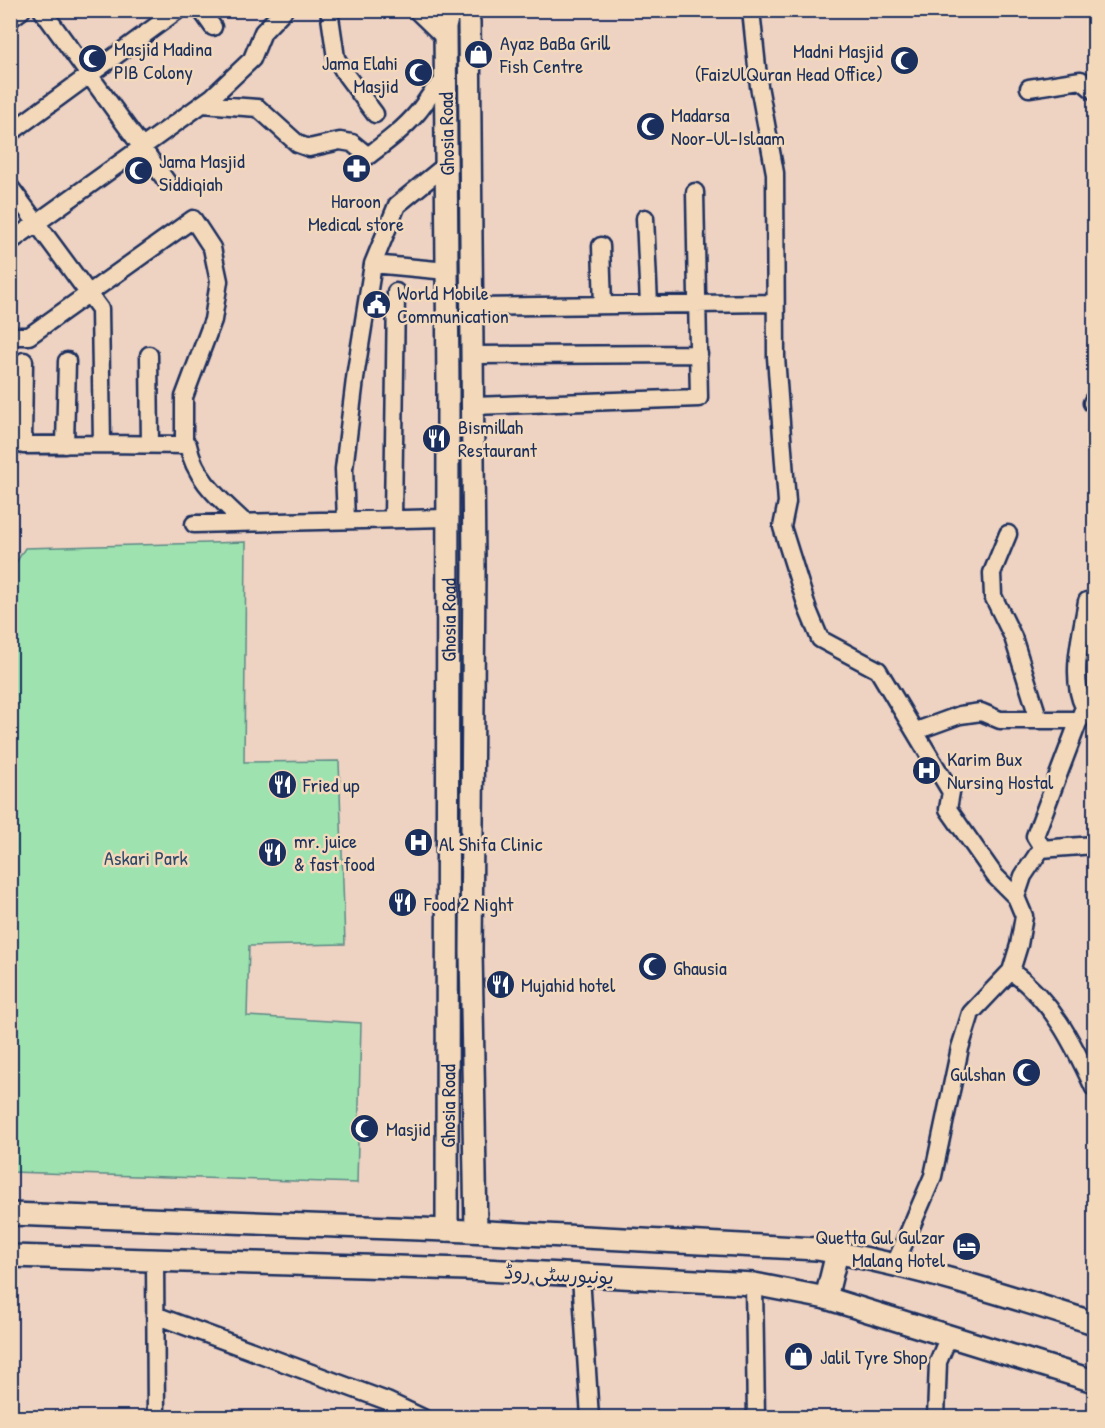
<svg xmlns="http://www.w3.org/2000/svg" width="1105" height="1428" font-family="'Patrick Hand','Playpen Sans Arabic',sans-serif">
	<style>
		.green { fill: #9ee3af; stroke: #5c8986; stroke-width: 1.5 }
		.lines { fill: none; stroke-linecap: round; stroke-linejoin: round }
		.minor-casing { stroke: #1b2f5e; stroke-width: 21 }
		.major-casing { stroke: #1b2f5e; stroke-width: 26 }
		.minor { stroke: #f3d9ba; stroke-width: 16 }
		.major { stroke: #f3d9ba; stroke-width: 21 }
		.labels { text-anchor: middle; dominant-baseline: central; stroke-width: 5; stroke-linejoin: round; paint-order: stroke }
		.poi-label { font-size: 20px; fill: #1b2f5e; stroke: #f3d9ba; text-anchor: start }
		.street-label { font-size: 20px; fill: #1b2f5e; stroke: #f3d9ba }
		.park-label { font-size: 20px; fill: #2f4a6a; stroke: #f3d9ba }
	</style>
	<rect width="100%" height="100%" fill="#eed2c2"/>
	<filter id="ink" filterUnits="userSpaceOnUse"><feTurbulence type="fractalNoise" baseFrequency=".0167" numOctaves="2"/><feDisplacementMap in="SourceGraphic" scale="12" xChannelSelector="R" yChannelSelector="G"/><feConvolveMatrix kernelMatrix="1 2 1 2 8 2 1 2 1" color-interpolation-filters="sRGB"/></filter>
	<g filter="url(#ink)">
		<path class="green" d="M246,542L244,762L339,761L345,944L249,946L247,1016L361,1023L357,1183L11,1172V571L25,548Z"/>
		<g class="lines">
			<defs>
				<path id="minor" d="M42,10L167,182
					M201,10L213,27
					M329,10L336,58L346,75L375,114
					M416,10L445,38
					M751,10L759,86L775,173L776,357L787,502L782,527L808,610L820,639L878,670L951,792L948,809L995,876L1016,897L1024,916L1019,945L1011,971L971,1013L960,1048L933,1176L895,1264
					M10,19L22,10
					M1029,88L1081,80L1094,91
					M202,104L258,108L298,144L309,148L340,141L352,143L368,156C385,143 404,129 418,112C428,100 431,90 445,81
					M10,133L178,10
					M10,187L100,309L102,444L188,445C195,480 221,500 245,523
					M645,218L649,304
					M10,242L212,97L252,59L263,32L284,10
					M601,246L603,305
					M373,264L447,271
					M472,307L775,303
					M10,336H29L193,219L212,248L219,281L213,320L184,397V445
					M149,355L150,445
					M473,355L699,354
					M24,361L23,445L102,444
					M1092,403L1094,399
					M473,406L699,398L695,192
					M65,445L67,361
					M393,519L396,292
					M346,520L344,469L356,371L373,264L397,205L446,165
					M194,524L446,518
					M1008,534L992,573L993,596L1013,637L1039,720
					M1084,707C1069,677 1082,633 1087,601
					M916,731L960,715L981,712L1000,720H1080
					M1043,849L1035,836L1084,707L1094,694
					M1016,897L1023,876L1041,849L1094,845
					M1011,971C1053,1002 1072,1041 1094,1088
					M155,1259L156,1418
					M581,1276L590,1418
					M754,1284L756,1418
					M155,1315L387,1401L423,1418
					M936,1418L938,1362L949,1336"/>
				<g id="major">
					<path d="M467,10L469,22L474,567L471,951L476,1231"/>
					<path d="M10,1214L447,1230L817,1249C912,1265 1003,1294 1094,1323"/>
					<path id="s1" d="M447,1230L448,387L445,27L449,10"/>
					<path d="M10,1256L466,1269L754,1284L826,1298L1094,1381"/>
					<path d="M826,1298L837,1253"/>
				</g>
			</defs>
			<use href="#minor" class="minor-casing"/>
			<use href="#major" class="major-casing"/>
			<use href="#minor" class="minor"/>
			<use href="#major" class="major"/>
		</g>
	</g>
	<defs>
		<symbol id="shop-disc" viewBox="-11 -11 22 22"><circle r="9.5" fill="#1b2f5e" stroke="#f3d9ba"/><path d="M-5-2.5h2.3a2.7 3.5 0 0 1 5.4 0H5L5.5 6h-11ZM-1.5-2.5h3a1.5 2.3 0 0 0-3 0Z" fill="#fff"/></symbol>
		<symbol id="mosque-disc" viewBox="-11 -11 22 22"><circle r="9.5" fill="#1b2f5e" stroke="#f3d9ba"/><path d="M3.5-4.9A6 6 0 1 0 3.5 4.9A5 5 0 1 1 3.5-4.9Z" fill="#fff"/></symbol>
		<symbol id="pharmacy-disc" viewBox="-11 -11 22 22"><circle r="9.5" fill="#1b2f5e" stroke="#f3d9ba"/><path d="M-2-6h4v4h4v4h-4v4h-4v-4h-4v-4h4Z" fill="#fff"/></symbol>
		<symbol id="civic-disc" viewBox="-11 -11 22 22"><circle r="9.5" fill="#1b2f5e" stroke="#f3d9ba"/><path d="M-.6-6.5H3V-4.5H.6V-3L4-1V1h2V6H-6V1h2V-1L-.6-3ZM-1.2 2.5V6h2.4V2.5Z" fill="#fff"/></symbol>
		<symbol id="restaurant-disc" viewBox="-11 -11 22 22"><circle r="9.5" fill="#1b2f5e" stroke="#f3d9ba"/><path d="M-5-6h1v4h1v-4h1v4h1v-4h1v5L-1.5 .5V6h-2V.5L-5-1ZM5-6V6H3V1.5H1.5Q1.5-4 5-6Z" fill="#fff"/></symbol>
		<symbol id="hospital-disc" viewBox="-11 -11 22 22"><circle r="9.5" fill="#1b2f5e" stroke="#f3d9ba"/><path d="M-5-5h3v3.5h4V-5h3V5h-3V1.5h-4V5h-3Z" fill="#fff"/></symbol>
		<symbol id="hotel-disc" viewBox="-11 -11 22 22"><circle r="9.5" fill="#1b2f5e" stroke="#f3d9ba"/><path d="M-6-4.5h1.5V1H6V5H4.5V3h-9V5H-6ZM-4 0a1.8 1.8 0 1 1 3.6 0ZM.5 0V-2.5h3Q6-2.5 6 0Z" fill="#fff"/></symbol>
	</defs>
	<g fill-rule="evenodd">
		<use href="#shop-disc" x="462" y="38" width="33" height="33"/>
		<use href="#mosque-disc" x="76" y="42" width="33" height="33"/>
		<use href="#mosque-disc" x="888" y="44" width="33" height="33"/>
		<use href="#mosque-disc" x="402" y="56" width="33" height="33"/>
		<use href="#mosque-disc" x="634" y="110" width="33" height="33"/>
		<use href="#pharmacy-disc" x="340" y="152" width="33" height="33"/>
		<use href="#mosque-disc" x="122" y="154" width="33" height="33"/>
		<use href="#civic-disc" x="360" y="288" width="33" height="33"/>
		<use href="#restaurant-disc" x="420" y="422" width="33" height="33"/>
		<use href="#hospital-disc" x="910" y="754" width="33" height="33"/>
		<use href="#restaurant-disc" x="266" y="768" width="33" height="33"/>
		<use href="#hospital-disc" x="402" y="826" width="33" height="33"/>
		<use href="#restaurant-disc" x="256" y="836" width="33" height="33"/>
		<use href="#restaurant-disc" x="386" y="886" width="33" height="33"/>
		<use href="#mosque-disc" x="636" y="950" width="33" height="33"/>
		<use href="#restaurant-disc" x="484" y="968" width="33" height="33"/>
		<use href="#mosque-disc" x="1010" y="1056" width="33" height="33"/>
		<use href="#mosque-disc" x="348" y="1112" width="33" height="33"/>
		<use href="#hotel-disc" x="950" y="1230" width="33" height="33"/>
		<use href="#shop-disc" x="782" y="1340" width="33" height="33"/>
	</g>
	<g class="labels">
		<g class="poi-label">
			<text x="500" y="42">Ayaz BaBa Grill<tspan x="500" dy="23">Fish Centre</tspan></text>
			<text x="114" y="48">Masjid Madina<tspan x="114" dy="23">PIB Colony</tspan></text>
			<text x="883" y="50" text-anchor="end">Madni Masjid<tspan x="883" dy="23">(FaizUlQuran Head Office)</tspan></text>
			<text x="398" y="62" text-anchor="end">Jama Elahi<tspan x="398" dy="23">Masjid</tspan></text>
			<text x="671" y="114">Madarsa<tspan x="671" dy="23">Noor-Ul-Islaam</tspan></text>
			<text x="159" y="160">Jama Masjid<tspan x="159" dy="23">Siddiqiah</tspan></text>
			<text x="356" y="200" text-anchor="middle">Haroon<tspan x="356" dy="23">Medical store</tspan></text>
			<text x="397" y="292">World Mobile<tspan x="397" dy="23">Communication</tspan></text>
			<text x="458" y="426">Bismillah<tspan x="458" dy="23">Restaurant</tspan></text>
			<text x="947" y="758">Karim Bux<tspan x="947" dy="23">Nursing Hostal</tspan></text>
			<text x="303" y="784">Fried up</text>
			<text x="294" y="840">mr. juice<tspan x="294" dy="23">&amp; fast food</tspan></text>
			<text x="439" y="843">Al Shifa Clinic</text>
			<text x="424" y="903">Food 2 Night</text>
			<text x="673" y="967">Ghausia</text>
			<text x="521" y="984">Mujahid hotel</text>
			<text x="1006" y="1073" text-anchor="end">Gulshan</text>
			<text x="386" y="1128">Masjid</text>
			<text x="945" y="1236" text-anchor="end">Quetta Gul Gulzar<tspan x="945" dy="23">Malang Hotel</tspan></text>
			<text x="820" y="1356">Jalil Tyre Shop</text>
		</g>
		<g class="street-label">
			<text transform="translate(446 134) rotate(-91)">Ghosia Road</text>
			<text stroke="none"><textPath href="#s1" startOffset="610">Ghosia Road</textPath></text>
			<text stroke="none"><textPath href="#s1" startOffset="124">Ghosia Road</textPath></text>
			<text transform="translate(559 1274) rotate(3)">یونیورسٹی روڈ</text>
		</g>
		<g class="park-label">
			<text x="146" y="857">Askari Park</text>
		</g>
	</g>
	<rect width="1105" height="1428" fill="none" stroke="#f3d9ba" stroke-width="36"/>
	<rect x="18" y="18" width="1069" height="1392" fill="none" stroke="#1b2f5e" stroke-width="2" filter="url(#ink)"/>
</svg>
